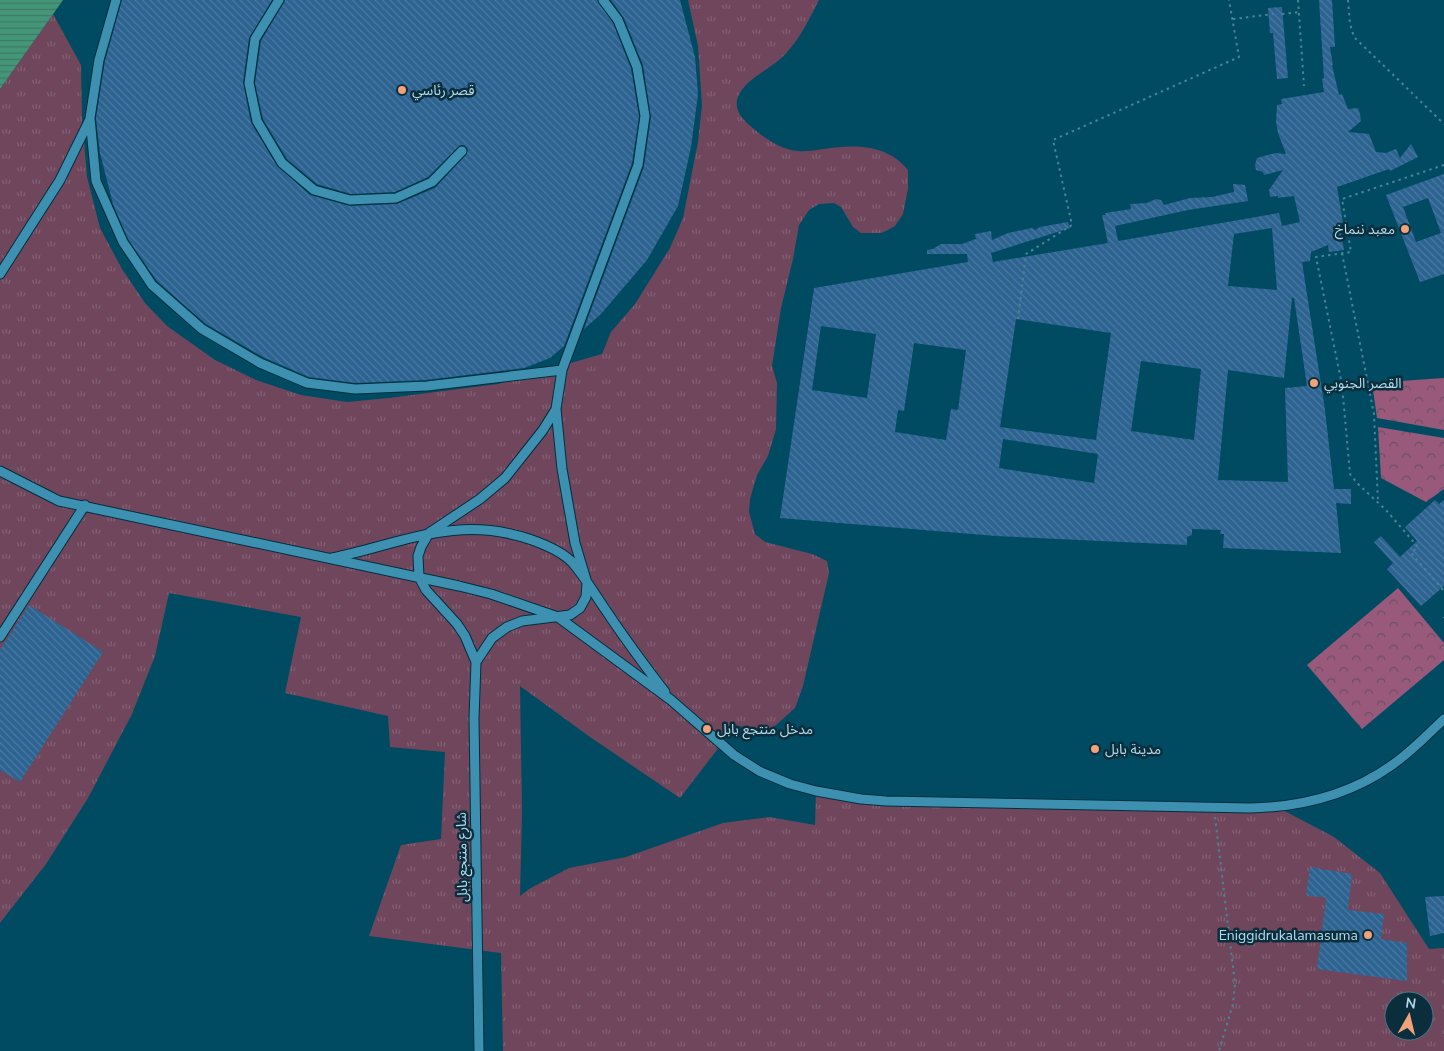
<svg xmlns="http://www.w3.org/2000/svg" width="1444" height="1051" font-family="'Nunito Sans','Noto Sans Arabic',sans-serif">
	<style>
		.grass { fill: url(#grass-tufts); fill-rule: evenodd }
		.forest { fill: url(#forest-crowns) }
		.water { fill: url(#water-rules) }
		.building { fill: url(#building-back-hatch); fill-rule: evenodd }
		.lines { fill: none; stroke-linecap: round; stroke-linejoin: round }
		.minor-casing { stroke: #002f3f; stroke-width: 11 }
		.path { stroke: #478498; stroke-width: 2; stroke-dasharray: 2.5 4; stroke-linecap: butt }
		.minor { stroke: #3d90b0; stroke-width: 9 }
		.poi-dot { fill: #f1a27b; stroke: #0a2e3c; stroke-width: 2 }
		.labels { text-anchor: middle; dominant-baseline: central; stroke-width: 5; stroke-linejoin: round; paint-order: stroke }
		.poi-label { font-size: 14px; fill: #b4dbec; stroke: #0a2e3c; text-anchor: start }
		.street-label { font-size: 14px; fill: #b4dbec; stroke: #0a2e3c }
	</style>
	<defs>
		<pattern id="grass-tufts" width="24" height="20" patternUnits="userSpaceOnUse" patternTransform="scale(1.25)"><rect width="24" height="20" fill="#70465c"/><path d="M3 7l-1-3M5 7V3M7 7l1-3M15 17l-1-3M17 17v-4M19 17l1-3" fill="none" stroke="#826074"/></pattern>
		<pattern id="forest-crowns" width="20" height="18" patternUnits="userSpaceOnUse" patternTransform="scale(1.25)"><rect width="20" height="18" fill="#98597b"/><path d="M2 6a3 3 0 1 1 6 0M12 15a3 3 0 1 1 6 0" fill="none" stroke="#6c4f64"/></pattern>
		<pattern id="water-rules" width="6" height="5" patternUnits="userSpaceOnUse" patternTransform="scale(1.25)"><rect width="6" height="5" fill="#449678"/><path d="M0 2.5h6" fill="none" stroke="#3f7967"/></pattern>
		<pattern id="building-back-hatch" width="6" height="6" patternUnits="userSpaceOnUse" patternTransform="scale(1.25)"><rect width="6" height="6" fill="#2d6391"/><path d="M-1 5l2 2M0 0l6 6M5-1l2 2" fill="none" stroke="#4979a1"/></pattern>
	</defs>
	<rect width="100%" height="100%" fill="#004b62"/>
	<path class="grass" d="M688,0H819C811,15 803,33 792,46C788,51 784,56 779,60C765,72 727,89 739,113C743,121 753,128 760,134C771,142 784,150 798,151C806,152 816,150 824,149C855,144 887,144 908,170V189L903,214L895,226L888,230L881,233H861L853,227L841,207L834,203L819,204L809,210L799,225L793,259L781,308L772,366L777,383L776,429L768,456L757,475L750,499L749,512L755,534L765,542L812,554L827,561L829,573L803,686L795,708L776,725L762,733L736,725L680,798L590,737L520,686L522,812L520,896L529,889L569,868L626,857L723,823L769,817L815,825L816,791L861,799L1277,807L1334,837L1380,873L1429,949L1444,948V1051H503L501,953L369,936L401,845L441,839L445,752L390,747L388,716L285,693L301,617L169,593L155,656L132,714L88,798L46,864L0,923V89L53,14L81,65L82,118L87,177L100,228L122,269L145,303L167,326L215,360L256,380L301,395L347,402L389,398L498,384L602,354L611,332L635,304L670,248L683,218L698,142L702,105L698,46ZM1394,1001H1424V1031H1394Z"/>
	<path class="forest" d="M1444,378V430L1377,418L1372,383Z
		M1378,427L1444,438V489L1426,502L1381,478Z
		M1398,588L1444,643V660L1362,729L1307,665Z"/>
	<path class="water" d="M0,0H63L0,89Z"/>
	<path class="building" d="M122,0H272L249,38L243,82L251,123L277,166L310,195L350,206L397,204L435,188L466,155L468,149L464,145H460L428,177L395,192L351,194L317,184L287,159L263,119L255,83L261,41L285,0H597L613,23L631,69L639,116L632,163L564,346L550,358L524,368L426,380L355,383L309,377L263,357L206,324L157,281L128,239L113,204L100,153L96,118L105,61Z
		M611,0H680L695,57L698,94L691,147L678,206L647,260L601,314L584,329L644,167L651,117L643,65L624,18Z
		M1319,0H1332L1335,47H1330L1333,65H1332L1339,95L1342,94L1348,109L1358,108L1360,114L1361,121L1348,132L1369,134L1376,152L1386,153L1396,149L1400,158L1411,144L1418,157L1390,171L1389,169L1337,187L1343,223L1339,224L1344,250L1329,252L1328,245L1311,252L1310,261L1302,262L1325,410L1334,489H1351V504L1336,503L1341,553L1223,548L1224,534H1220L1221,530L1192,529V535L1187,537V545L996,536L780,518L814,288L968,262L967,254H927V250L933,249L941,244H962L976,239L975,234L991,231L992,240L1008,233L1032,228L1035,230L1040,227L1068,222L1070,228L991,253L993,262L1108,243L1102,215H1106L1105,213L1131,209L1130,204L1147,203L1156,199L1161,200L1164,205L1190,198L1212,197L1234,192L1233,184L1245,185L1248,201L1188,210L1115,226L1118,241L1279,213L1282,226L1300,222L1294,196L1278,198V196L1270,197L1269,190L1283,170L1264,175L1263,172L1256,170L1255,165L1257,158L1275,153L1286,154L1278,133L1276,122L1277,105L1282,104L1281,99L1324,92L1322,79L1324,78ZM1272,228L1277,290L1228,286L1234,234ZM1292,298H1294L1307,386L1285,388L1288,482L1218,480L1228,370L1284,378ZM1016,319L1111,333L1096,440L1000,427ZM821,326L876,334L867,398L812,390ZM914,343L966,350L958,410L951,409L946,440L895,432L898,410L904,411ZM1141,361L1201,369L1194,440L1131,431ZM1003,439L1098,454L1094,483L999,468Z
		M1282,7L1288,78L1277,79L1273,33H1270L1268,8Z
		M1444,174V274L1420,282L1386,195ZM1428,198L1441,233L1416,242L1403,207Z
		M1435,500L1439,504L1444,500V586L1421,606L1387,569L1393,563L1374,542L1381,536L1400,557L1417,541L1405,527Z
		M29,605L103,652L20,782L0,770V650Z
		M1310,867L1352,874L1348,910L1384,914L1381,939L1407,943V981L1317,969L1326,898L1306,895Z
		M1444,896V933L1430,936L1425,897Z"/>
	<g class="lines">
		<defs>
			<path id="minor" d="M116,0L99,60L90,118L96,181L123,242L152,285L202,329L260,363L307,383L355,389L427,386L562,370L556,409L562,469L575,543L587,583L586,597L580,608L570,615L522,621L507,627L492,638L476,662
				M279,0L255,39L249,83L257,121L282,163L314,190L350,200L396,198L432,182L462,151
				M0,274L60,180L90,119
				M562,370L638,165L645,116L637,67L618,20L603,0
				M0,471L59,501L459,586L491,594L558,617L671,700L734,755L759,771L790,784L816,791L861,799L886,801L1250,808C1300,807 1350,795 1392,765C1411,752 1427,735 1444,719
				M332,558C403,543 458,514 532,540C546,545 562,552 572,562C585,577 595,595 607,612C625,639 645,666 665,692
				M0,637L85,505
				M479,1051L474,718L476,662L465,636L457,624L426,590L419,577L418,556L421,547L429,533L480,499L505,478L543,430L556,409"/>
		</defs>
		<use href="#minor" class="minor-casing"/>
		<path class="path" d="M1298,0L1304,86
			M1348,0L1350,24L1354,37L1444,124
			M1282,14L1299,12
			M1233,19L1273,14
			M1444,165L1342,199L1351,252L1316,257L1342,385L1350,474L1358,484L1386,510L1418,547L1411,553L1444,591
			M1342,253L1374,414L1378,502
			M1018,319L1026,254L1072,225L1053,140L1239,57L1229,0
			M1444,618V617
			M1215,817L1235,984L1233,1004L1219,1051"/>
		<use href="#minor" class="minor"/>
	</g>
	<g class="poi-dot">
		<circle cx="402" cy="90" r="5"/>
		<circle cx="1405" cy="229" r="5"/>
		<circle cx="1314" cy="383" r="5"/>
		<circle cx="707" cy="729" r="5"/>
		<circle cx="1095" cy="749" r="5"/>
		<circle cx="1368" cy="935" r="5"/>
	</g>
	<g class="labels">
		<g class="poi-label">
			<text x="412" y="90">قصر رئاسي</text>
			<text x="1395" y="229" text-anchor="end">معبد ننماخ</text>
			<text x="1324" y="383">القصر الجنوبي</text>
			<text x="717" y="729">مدخل منتجع بابل</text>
			<text x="1105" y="749">مدينة بابل</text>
			<text x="1358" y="935" text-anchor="end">Eniggidrukalamasuma</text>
		</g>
		<g class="street-label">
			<text transform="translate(462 857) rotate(-91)">شارع منتجع بابل</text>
		</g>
	</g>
	<g transform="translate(1409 1016) rotate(8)"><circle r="24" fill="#0a2e3c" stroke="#4e7382"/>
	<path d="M0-4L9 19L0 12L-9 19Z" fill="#f1a27b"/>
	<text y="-8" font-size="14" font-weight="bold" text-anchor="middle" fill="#b4dbec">N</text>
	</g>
</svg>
